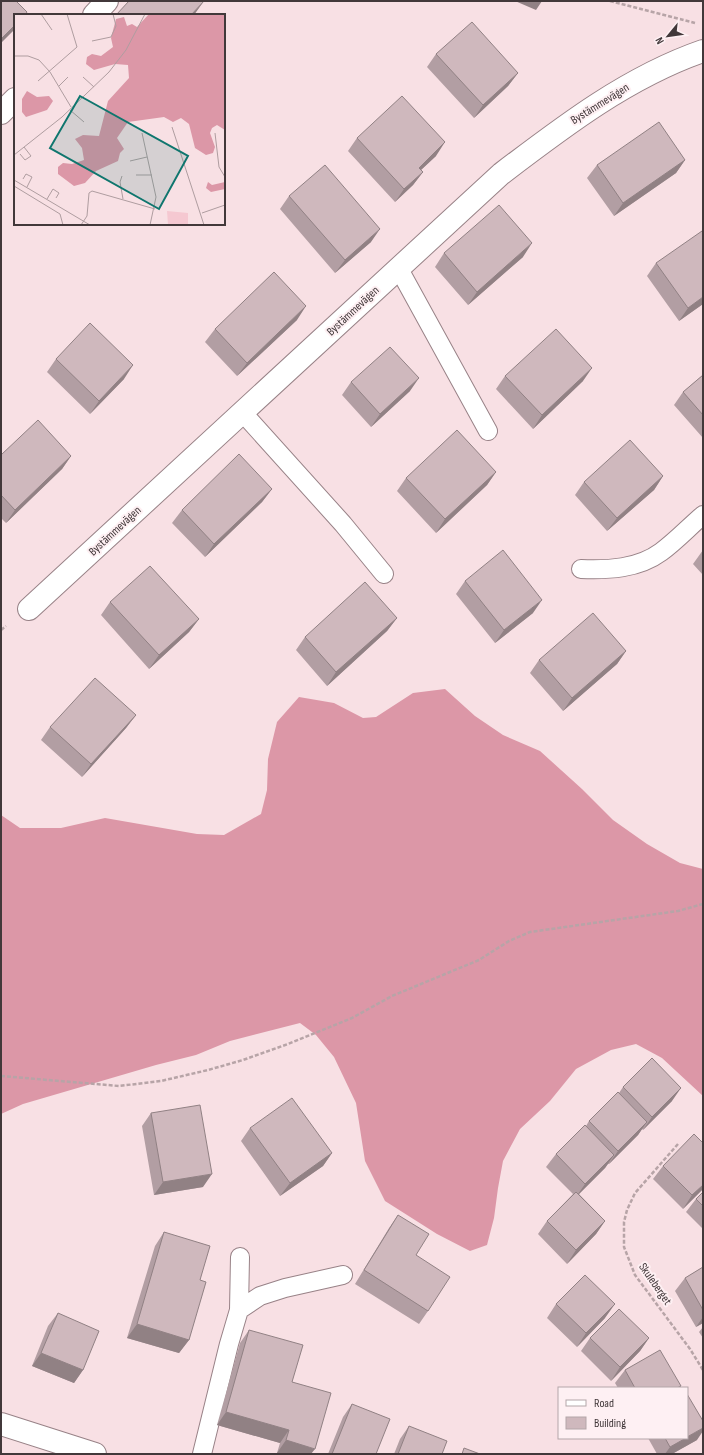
<svg xmlns="http://www.w3.org/2000/svg" width="704" height="1455" font-family="'Sofia Sans Condensed',sans-serif">
	<style>
		.forest { fill: #dc97a7 }
		.lines { fill: none; stroke-linecap: round; stroke-linejoin: round }
		.service-casing { stroke: #988287; stroke-width: 20 }
		.minor-casing { stroke: #988287; stroke-width: 24 }
		.path { stroke: #b7a4a7; stroke-width: 2.5; stroke-dasharray: 4 2; stroke-linecap: butt }
		.service { stroke: #fff; stroke-width: 18 }
		.minor { stroke: #fff; stroke-width: 22 }
		.wall { fill: #b29ea3 }
		.shaded-wall { fill: #918184 }
		.building { fill: #cfb8bd; stroke: #918184 }
		.labels { text-anchor: middle; dominant-baseline: central; stroke-width: 4; stroke-linejoin: round; paint-order: stroke }
		.street-label { font-size: 12px; fill: #42383a; stroke: #fef0f3 }
		.inset-road { fill: none; stroke: #af9da0; stroke-width: 1 }
		.view { fill: #0f766e; fill-opacity: 0.15; stroke: #0f766e; stroke-width: 2 }
		.inset-edge { fill: none; stroke: #42383a; stroke-width: 2 }
	</style>
	<rect width="100%" height="100%" fill="#f8e0e4"/>
	<path class="forest" d="M445,689L475,716L503,735L540,751L582,789L613,820L647,844L680,863L703,869V1096L662,1058L636,1044L611,1050L576,1069L550,1101L520,1129L503,1161L498,1188L494,1218L487,1245L470,1251L437,1234L385,1201L365,1161L356,1103L334,1057L316,1035L300,1023L230,1041L196,1055L156,1065L23,1104L1,1114V815L20,828H61L105,818L197,834L224,835L261,814L267,790L268,759L277,722L299,697L334,703L363,718L376,717L413,693Z"/>
	<g class="lines">
		<defs>
			<path id="service" d="M399,269L488,431
				M243,413L343,524L384,574
				M581,569C608,570 638,569 661,552C676,541 689,527 703,515
				M239,1310L260,1296L285,1288L343,1275
				M202,1454L229,1344L239,1310L240,1257"/>
			<path id="minor" d="M94,15L107,1
				M1,113L15,99
				M29,609L501,174C564,126 628,77 703,51
				M1,1424L95,1454"/>
		</defs>
		<use href="#service" class="service-casing"/>
		<use href="#minor" class="minor-casing"/>
		<path class="path" d="M610,1L695,23
			M1,630L6,626
			M1,1076L119,1086L161,1081L208,1070L243,1060L288,1044L352,1018L392,996L479,960L509,941L530,932L678,911L703,904
			M678,1144L635,1193L627,1210L624,1222V1247L635,1275L690,1349L703,1370"/>
		<use href="#service" class="service"/>
		<use href="#minor" class="minor"/>
	</g>
	<path class="wall" d="M436,54L518,73L508,86L474,118L427,67Z
		M357,138L436,156L421,170L423,172L413,185L395,202L348,151Z
		M685,160L676,173L614,216L587,178L597,165Z
		M289,196L371,242L335,273L280,209Z
		M444,253L523,257L468,305L435,267Z
		M656,263L703,304L679,321L647,276Z
		M297,320L237,376L205,342L215,329Z
		M56,359L124,379L90,414L47,372Z
		M703,375V438L674,405L683,392Z
		M505,376L583,381L533,429L496,389Z
		M351,382L410,391L371,427L342,395Z
		M1,455L71,456L62,469L6,523L1,518Z
		M496,472L487,485L436,533L397,491L406,478Z
		M663,476L654,490L607,531L575,495L584,482Z
		M272,489L262,502L205,557L172,523L182,510Z
		M703,550V575L693,564Z
		M465,581L533,613L495,643L456,594Z
		M110,602L199,619L189,632L149,669L101,615Z
		M397,618L387,631L327,686L296,650L305,637Z
		M626,651L617,664L563,711L530,673L539,660Z
		M136,715L126,728L82,777L41,740L50,727Z
		M623,1087L672,1101L643,1130L642,1129L638,1135L609,1164H608L605,1168L579,1194L605,1221L596,1234L567,1264L538,1234L547,1221L573,1194L546,1167L556,1154L586,1126L589,1121L619,1093Z
		M151,1113L203,1187L154,1195L142,1126Z
		M250,1128L332,1153L323,1166L280,1196L241,1141Z
		M663,1166L703,1189L683,1209L653,1179Z
		M703,1192V1229L686,1212L696,1199Z
		M398,1215L416,1255L428,1311L419,1324L355,1284L389,1228Z
		M164,1232L200,1280L189,1340L179,1353L127,1338L155,1246Z
		M703,1267V1323L696,1327L675,1291L685,1278Z
		M556,1304L605,1318L577,1347L547,1318Z
		M58,1313L83,1370L74,1383L32,1366L48,1326Z
		M703,1327V1338L699,1332Z
		M249,1330L292,1382L311,1454L277,1453L280,1443L217,1425L240,1343Z
		M590,1338H649L640,1351L611,1381L581,1351Z
		M625,1370L681,1386L680,1388H618L615,1383Z
		M352,1404L376,1454H328L343,1417Z
		M409,1426L442,1454H394L400,1439Z
		M648,1438H687L697,1440L672,1454H657Z"/>
	<path class="shaded-wall" d="M204,1L194,15H191Z
		M515,1H542L536,10Z
		M15,25V29L1,43V39Z
		M518,73L508,86L474,118L483,105Z
		M445,142L436,156L409,181L419,168Z
		M685,160L676,173L614,216L623,203Z
		M423,172L413,185L395,202L404,189Z
		M380,229L371,242L335,273L345,260Z
		M532,243L523,257L468,305L477,292Z
		M703,297V304L679,321L688,308Z
		M306,306L297,320L237,376L247,363Z
		M133,365L124,379L90,414L99,401Z
		M592,368L583,381L533,429L542,415Z
		M419,378L410,391L371,427L380,414Z
		M71,456L62,469L6,523L15,510Z
		M496,472L487,485L436,533L445,519Z
		M663,476L654,490L607,531L617,518Z
		M272,489L262,502L205,557L214,544Z
		M542,600L533,613L495,643L504,630Z
		M397,618L387,631L327,686L336,672Z
		M199,619L189,632L149,669L159,655Z
		M626,651L617,664L563,711L572,698Z
		M136,715L126,728L82,777L91,764Z
		M681,1088L672,1101L643,1130L652,1117Z
		M647,1122L638,1135L609,1164L618,1151Z
		M332,1153L323,1166L280,1196L290,1183Z
		M614,1155L605,1168L576,1197L585,1184Z
		M212,1174L203,1187L154,1195L163,1182Z
		M703,1185V1189L683,1209L692,1195Z
		M605,1221L596,1234L567,1264L576,1250Z
		M615,1304L605,1318L577,1347L586,1333Z
		M703,1317V1323L696,1327Z
		M137,1324L189,1340L179,1353L127,1338Z
		M649,1338L640,1351L611,1381L620,1367Z
		M41,1353L83,1370L74,1383L32,1366Z
		M226,1412L289,1430L280,1443L217,1425Z
		M703,1428V1431L697,1440L672,1454H665L670,1447L686,1438H687V1437Z
		M286,1440L315,1449L311,1454L277,1453Z"/>
	<path class="building" d="M1,1H16L27,12L25,15H15V25L1,39Z
		M129,1H204L191,15H116Z
		M472,22L518,73L483,105L436,54Z
		M402,96L445,142L419,168L423,172L404,189L357,138Z
		M659,122L685,160L623,203L597,165Z
		M325,165L380,229L345,260L289,196Z
		M499,205L532,243L477,292L444,253Z
		M702,231L703,233V297L688,308L656,263Z
		M274,272L306,306L247,363L215,329Z
		M90,323L133,365L99,401L56,359Z
		M556,329L592,368L542,415L505,376Z
		M390,347L419,378L380,414L351,382Z
		M703,375V415L683,392Z
		M38,420L71,456L15,510L1,495V455Z
		M457,430L496,472L445,519L406,478Z
		M630,440L663,476L617,518L584,482Z
		M239,454L272,489L214,544L182,510Z
		M503,550L542,600L504,630L465,581Z
		M150,566L199,619L159,655L110,602Z
		M365,582L397,618L336,672L305,637Z
		M593,613L626,651L572,698L539,660Z
		M95,678L136,715L91,764L50,727Z
		M652,1058L681,1088L652,1117L623,1087Z
		M618,1092L647,1122L618,1151L589,1121Z
		M292,1098L332,1153L290,1183L250,1128Z
		M200,1105L212,1174L163,1182L151,1113Z
		M585,1125L614,1155L585,1184L556,1154Z
		M694,1134L703,1143V1185L692,1195L663,1166Z
		M576,1192L605,1221L576,1250L547,1221Z
		M703,1192V1206L696,1199Z
		M398,1215L429,1234L416,1255L450,1277L428,1311L364,1270Z
		M164,1232L210,1246L200,1280L206,1282L189,1340L137,1324Z
		M703,1267V1310L685,1278Z
		M585,1275L615,1304L586,1333L556,1304Z
		M619,1309L649,1338L620,1367L590,1338Z
		M58,1313L99,1331L83,1370L41,1353Z
		M249,1330L303,1345L292,1382L331,1393L315,1449L286,1440L289,1430L226,1412Z
		M660,1350L681,1386L677,1388H635L625,1370Z
		M687,1394L703,1421V1428L687,1437Z
		M352,1404L390,1419L376,1454H332Z
		M409,1426L447,1441L442,1454H398Z
		M665,1438H686L670,1447Z
		M464,1448L480,1454H462Z"/>
	<g class="labels">
		<g class="street-label">
			<text transform="translate(600 104) rotate(-32)">Bystämmevägen</text>
			<text transform="translate(353 311) rotate(-43)">Bystämmevägen</text>
			<text transform="translate(115 531) rotate(-43)">Bystämmevägen</text>
			<text transform="translate(655 1284) rotate(55)">Skuleberget</text>
		</g>
	</g>
	<g transform="translate(14 14)">
		<rect width="211" height="211" fill="#f8e0e4"/>
		<path d="M153,197L174,199V211H154Z" fill="#f5c8d1"/>
		<path d="M135,0H211V116L203,111L198,114L196,119L201,133L199,139L192,141L181,134L175,110L167,104L159,108L150,103L114,108L103,124L110,135L106,139L104,147L82,157L71,169L60,172L44,160V153L49,149L58,150L70,146L68,134L61,125L69,121L85,122L94,87L115,64L114,51L101,50L80,56L72,50L73,43L78,40L87,42L99,33L97,24L102,5L110,3L113,12L118,10L123,13ZM13,77L23,83L35,82L39,87L33,96L12,103L8,98V85ZM194,168L198,171L211,168V175L197,178L192,174Z" fill="#dc97a7"/>
		<path class="inset-road" d="M27,0L38,16M78,27L97,23L102,12L99,0M0,42H14L25,46L36,58L57,93M69,63L80,73M24,67L63,33L53,0M45,72L54,63M56,96L70,108M158,113L190,211M128,119L142,183L136,211M201,119L205,153L211,163M6,140L11,146L17,142L10,133M0,141L48,103L95,58L112,36L131,0M116,147L133,143M122,161H138M108,162L106,168L109,185M9,165L12,160L18,163L13,173M0,166L76,211M0,172L46,200L49,211M33,185L39,175L45,179L42,184M188,199L211,191M67,211L73,202L75,179L78,177L141,195"/>
		<path class="view" d="M66,82L174,142L145,195L36,134Z"/>
		<rect width="211" height="211" class="inset-edge"/>
	</g>
	<rect width="704" height="1455" fill="none" stroke="#42383a" stroke-width="4"/>
	<rect x="558" y="1387" width="130" height="52" fill="#fef0f3" stroke="#b3a6a9"/>
	<rect x="566" y="1400" width="20" height="6" fill="#ffffff" stroke="#b3a6a9"/>
	<text x="594" y="1407" font-size="12" fill="#42383a">Road</text>
	<rect x="566" y="1417" width="20" height="12" fill="#cfb8bd" stroke="#b3a6a9"/>
	<text x="594" y="1427" font-size="12" fill="#42383a">Building</text>
	<g transform="translate(668 36) rotate(241)" stroke="#fef0f3" stroke-width="3" paint-order="stroke">
	<path d="M0-3L7 15L0 10L-7 15Z" fill="#42383a"/>
	<text y="-6" font-size="11" font-weight="bold" text-anchor="middle" fill="#42383a">N</text>
	</g>
</svg>
